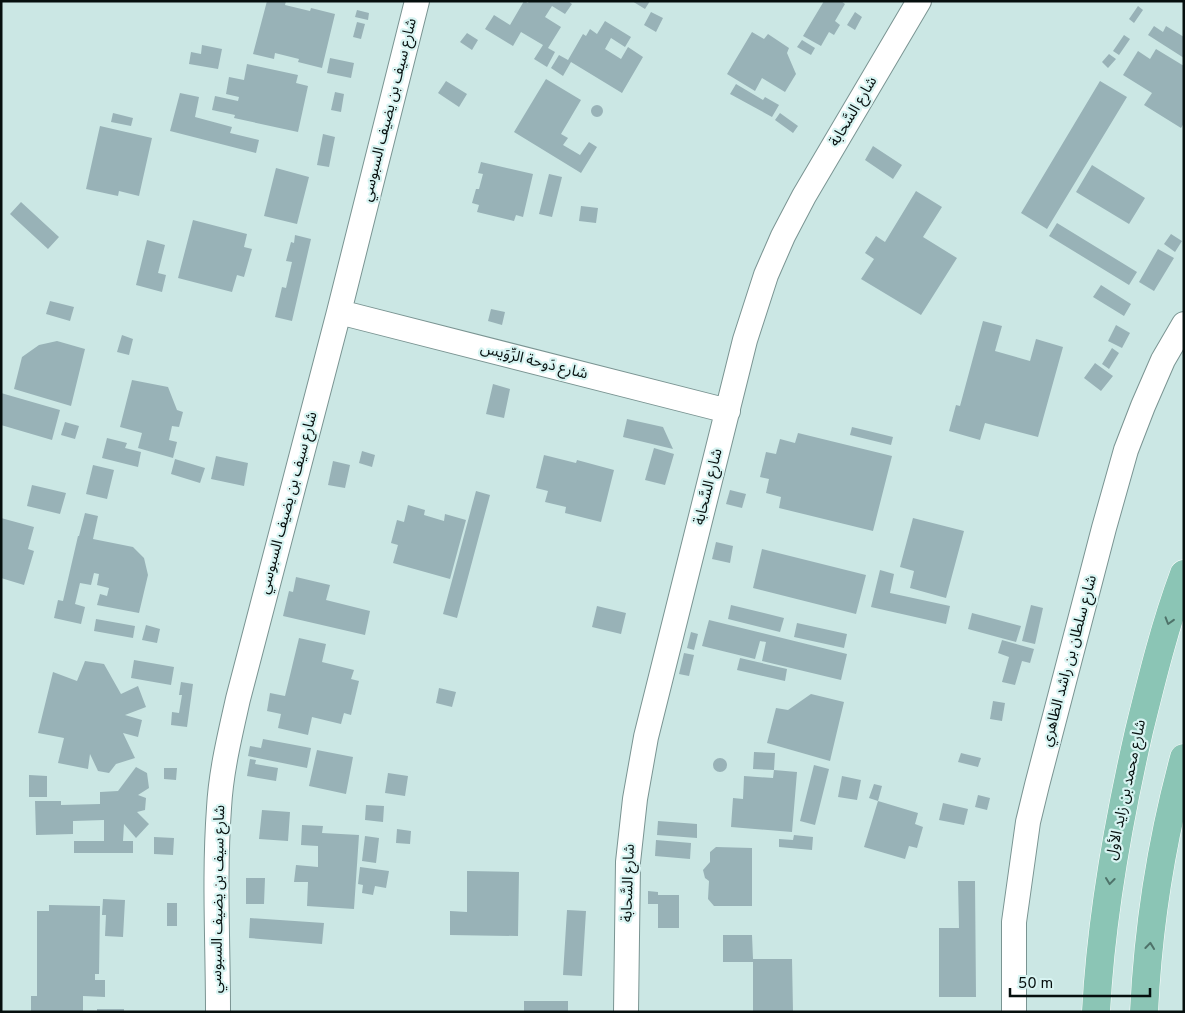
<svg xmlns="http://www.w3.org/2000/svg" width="1185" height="1013" font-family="Overpass,'Noto Sans Arabic',sans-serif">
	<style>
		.building { fill: #98b2b7 }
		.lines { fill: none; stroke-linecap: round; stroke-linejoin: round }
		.minor-casing { stroke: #7a9492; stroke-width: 26 }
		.major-casing { stroke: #fff; stroke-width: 29 }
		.minor { stroke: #fff; stroke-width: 24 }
		.major { stroke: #8bc5b5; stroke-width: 28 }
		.oneway { stroke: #4f736a }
		.labels { text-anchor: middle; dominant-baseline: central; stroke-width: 4.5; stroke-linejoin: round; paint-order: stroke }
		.street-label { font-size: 15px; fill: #060f0e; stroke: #d8f4f2 }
	</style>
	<rect width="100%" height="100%" fill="#cbe7e4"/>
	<path class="building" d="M267,1H286L285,5L310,11L311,8L335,14L322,68L298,62L299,59L275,53L274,59L253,54Z
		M524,1L528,3L529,1H568L572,4L565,14L552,6L545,17L561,27L548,48L555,52L547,67L534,59L543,45L521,32L513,46L485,29L494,15L510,25Z
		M632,1H650L645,9Z
		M824,1H841L845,4L835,21L840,25L834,35L829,32L821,46L803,36Z
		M1138,6L1143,10L1134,23L1129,19Z
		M357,10L369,13L368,20L355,17Z
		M651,12L663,18L656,32L644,25Z
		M855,12L862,17L855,30L847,25Z
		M605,21L631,37L625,47L611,38L605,49L621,59L628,47L643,57L622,93L571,62L563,76L551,68L559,55L568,60L583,34L586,36L590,29L597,34Z
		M357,22L365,24L361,39L353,37Z
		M1154,26L1163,32L1166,26L1184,37V58L1148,35Z
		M752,32L764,39L768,34L789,48L787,53L796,74L785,92L762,78L755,91L727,74Z
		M467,33L478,40L472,50L460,42Z
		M1124,35L1130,39L1119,55L1113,51Z
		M802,40L815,48L811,55L797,47Z
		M202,45L222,49L218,69L189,64L191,52L201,54Z
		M1156,49L1184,66V123L1181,128L1144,105L1152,93L1123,75L1138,51L1150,59Z
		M1109,54L1116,59L1108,68L1102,62Z
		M330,58L354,63L351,78L327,73Z
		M247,64L298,75L296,83L308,86L298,132L234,118L235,115L212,110L215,96L238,101L239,97L226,94L229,77L244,80Z
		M546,79L581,100L561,134L568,138L563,145L580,155L589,142L597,147L581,173L514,132Z
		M446,81L467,94L459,107L438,93Z
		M1100,81L1127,97L1047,229L1021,213Z
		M736,84L763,100L765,97L779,105L772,117L730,94Z
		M335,92L344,94L341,112L331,110Z
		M180,93L199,97L195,117L232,127L230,133L259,140L256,153L170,131Z
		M591 111a6 6 0 1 1 12 0a6 6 0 1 1-12 0Z
		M113,113L133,118L131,126L111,122Z
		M780,113L798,126L793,133L775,120Z
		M100,126L152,138L139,196L119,191L118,196L86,189Z
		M323,134L335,137L329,167L317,165Z
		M873,146L902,165L893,179L865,160Z
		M481,162L533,174L523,217L516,215L514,221L477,212L479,205L472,203L476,189H479L483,174L478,173Z
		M1092,165L1145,198L1129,224L1076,192Z
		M276,168L309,177L297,224L264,216Z
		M549,174L562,177L552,217L539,214Z
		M916,191L942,207L923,237L957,258L921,315L861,279L874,259L865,253L876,236L885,242Z
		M21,202L59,237L48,249L10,214Z
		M581,206L598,208L596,223L579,221Z
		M193,220L247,234L244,247L252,249L244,277L237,275L232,292L178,278Z
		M1057,223L1137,272L1129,285L1049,236Z
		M1171,234L1182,241L1175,252L1164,244Z
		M295,235L311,239L292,321L275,317L282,287L286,288L292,262L286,261L291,242L294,243Z
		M147,240L165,245L158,273L166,275L162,292L136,285Z
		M1158,249L1174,258L1154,291L1139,282Z
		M1101,285L1131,304L1124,316L1093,297Z
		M50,301L74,307L70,321L46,314Z
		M491,309L505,312L502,325L488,321Z
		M983,321L1002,326L995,351L1030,361L1036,339L1063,347L1038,437L985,423L980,440L949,431L956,405L960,406Z
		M1116,325L1130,333L1122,348L1108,341Z
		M122,335L133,339L129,355L117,352Z
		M57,341L85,349L71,406L14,389L22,357L39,345Z
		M1112,348L1119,353L1109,369L1102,364Z
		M1095,363L1113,376L1101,391L1084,378Z
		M132,380L168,387L177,410L183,412L179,427L172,426L169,440L177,442L173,458L138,448L142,433L120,427Z
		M493,384L510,389L504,418L486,414Z
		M1,393L60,410L52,440L1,425Z
		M627,419L663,427L673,449L623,437Z
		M65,422L79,426L75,439L61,435Z
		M852,427L893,437L891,445L850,435Z
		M798,433L892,456L873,531L779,508L781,497L766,493L769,479L760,477L766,452L776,454L780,439L795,443Z
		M107,438L127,443L125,448L141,452L138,467L102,458Z
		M654,448L674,454L665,485L645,480Z
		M362,451L375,455L372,467L359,463Z
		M544,455L576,463L577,460L614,470L601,522L565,513L566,507L545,502L548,491L536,488Z
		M216,456L248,463L244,486L211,479Z
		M175,459L205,468L200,483L171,474Z
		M333,461L350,465L345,488L328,485Z
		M93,465L114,470L107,499L86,494Z
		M32,485L66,493L60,514L27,506Z
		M730,490L746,494L742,508L726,504Z
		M476,491L490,495L457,618L443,614Z
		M408,505L425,510L424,515L444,521L445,514L466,520L450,579L393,563L398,545L391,543L397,520L404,522Z
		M85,513L98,516L93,539L133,547L144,558L148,575L139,613L97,605L100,594L107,596L109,588L97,585L99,574L94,573L91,585L80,583L75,604L85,607L81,624L54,618L58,600L63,601L78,536H79Z
		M1,518L34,527L28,549L34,551L24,585L1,578Z
		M913,518L964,531L946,598L910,588L914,571L900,567Z
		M716,542L733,546L730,563L712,559Z
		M762,549L866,575L856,614L753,588Z
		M880,570L894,574L890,593L950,606L946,624L871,607Z
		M296,577L330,585L326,600L370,611L365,635L283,616L289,591L293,592Z
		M731,605L784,618L780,632L728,619Z
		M1031,605L1043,608L1035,644L1022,641Z
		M597,606L626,613L621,634L592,627Z
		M972,613L1021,626L1016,642L968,629Z
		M96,619L135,626L133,638L94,631Z
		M709,620L847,654L841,680L762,661L766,642L760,641L755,659L702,646Z
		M797,623L847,634L844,648L794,637Z
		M146,625L160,629L157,643L142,640Z
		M691,632L698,634L694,650L687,648Z
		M299,638L326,644L322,662L354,670L351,679L359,681L351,715L344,713L341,724L312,717L308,735L278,728L281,714L267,711L270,693L285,696Z
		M1002,640L1034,649L1030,663L1022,661L1015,685L1002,682L1009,657L998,653Z
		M684,653L694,655L689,676L679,674Z
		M740,658L787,669L785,681L737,670Z
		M134,660L174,667L171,685L131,678Z
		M85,661L104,664L121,694L138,686L146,707L125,715L142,720L138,737L123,733L135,758L116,764L109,773L98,771L90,754L88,769L58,763L64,738L38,733L53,672L77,681Z
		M181,682L193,684L187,727L171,725L172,712L179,713L182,695H179Z
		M439,688L456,692L452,707L436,703Z
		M811,694L844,702L830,761L767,743L776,708L788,710Z
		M993,701L1005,703L1002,721L990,719Z
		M263,739L311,748L307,768L248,756L250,746L261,748Z
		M317,750L353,757L346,794L309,786Z
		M754,752L775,753L774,770L753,769Z
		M961,753L981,758L978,767L958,762Z
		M713 765a7 7 0 1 1 14 0a7 7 0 1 1-14 0Z
		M250,759L256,760L255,764L278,768L276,781L247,776Z
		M814,765L829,769L815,825L800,821Z
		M136,767L147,773L149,788L138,795L146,798L145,810L137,812L149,824L136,838L124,824L123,841H133V853H74V841H104V820L73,821V834L36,835L35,801H61V805L100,804V792L118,791Z
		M164,768H177L176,780L164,779Z
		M774,770L797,772L792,832L731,827L733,798L743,799L744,776L773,778Z
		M388,773L408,776L405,796L385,793Z
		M29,775L47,776V797H29Z
		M842,776L861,780L857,800L838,797Z
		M874,784L882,786L878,801L918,813L915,824L923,827L917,848L909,846L905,859L864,847L878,801L869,798Z
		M978,795L990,798L987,810L975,807Z
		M943,803L968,809L964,825L939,820Z
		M366,805L384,806L383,822L365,820Z
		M262,810L290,812L288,841L259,839Z
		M658,821L697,824V838L657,835Z
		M302,825L323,826L322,833L359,835L354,909L307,906L308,882H294L296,865L318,867V846L301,845Z
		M397,829L411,831L410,844L396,843Z
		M794,835L813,837L812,850L779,847V839L793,840Z
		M365,836L379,838L376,863L362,861Z
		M154,837L174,838L173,855L154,854Z
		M656,840L691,843L690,859L655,856Z
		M716,847L752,848V906H714L708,899L709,881L705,878L703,870L710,862V852Z
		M360,867L389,871L386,888L375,886L373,895L362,893L363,885L358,884Z
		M467,871L519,872L518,936L450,935V911L467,912Z
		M246,878H265L264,904H246Z
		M958,881H975L976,997H939V928H959Z
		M648,891L658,892V895H679V928H658V904H648Z
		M103,899L125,900L123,937L105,936L106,915H102Z
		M167,903H177V926H167Z
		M49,905L100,906L99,974H95V980H105V997L83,996V1012H31V996H37V911H49Z
		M567,910L586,911L582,976L563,975Z
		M250,918L324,923L322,944L249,938Z
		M723,935H752L753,959H792L793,1012H753V962H723Z
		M524,1001H568V1012H524Z
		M97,1009H124V1012H97Z"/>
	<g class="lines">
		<defs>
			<path id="minor" d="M339,312L728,411
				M218,1012C218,944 214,876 219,808C221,771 230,735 238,699L339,312L417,1
				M626,1012L628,862L635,799L646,737L745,340L766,275L783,236L804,196L919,1
				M1014,1012V922L1028,822L1037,785L1104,528L1126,450L1143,406L1163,360L1184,324"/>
			<path id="major" d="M1096,1012C1101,917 1118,823 1139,731C1152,678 1165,625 1184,574
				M1144,1012C1148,928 1162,839 1184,758"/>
		</defs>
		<use href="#minor" class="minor-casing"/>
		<use href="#major" class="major-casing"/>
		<use href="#minor" class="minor"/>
		<use href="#major" class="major"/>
	</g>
	<defs><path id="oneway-chevron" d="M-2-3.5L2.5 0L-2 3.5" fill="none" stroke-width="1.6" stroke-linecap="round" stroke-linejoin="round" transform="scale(1.25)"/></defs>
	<g class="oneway">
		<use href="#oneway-chevron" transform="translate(1169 621) rotate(107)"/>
		<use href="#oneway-chevron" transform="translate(1110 881) rotate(97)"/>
		<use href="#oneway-chevron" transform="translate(1150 946) rotate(-84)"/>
	</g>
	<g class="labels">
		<g class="street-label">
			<text transform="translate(390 110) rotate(-76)">شارع سيف بن يضيف السبوسي</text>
			<text transform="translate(854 112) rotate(-59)">شارع السَّحابة</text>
			<text transform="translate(534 362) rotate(14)">شارع دَوحة الرِّوَيس</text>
			<text transform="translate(709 487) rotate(-76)">شارع السَّحابة</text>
			<text transform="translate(289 503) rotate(-75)">شارع سيف بن يضيف السبوسي</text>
			<text transform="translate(1070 661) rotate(-75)">شارع سلطان بن راشد الظاهري</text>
			<text transform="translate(1127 790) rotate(-78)">شارع محمد بن زايد الأول</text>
			<text transform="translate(629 883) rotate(-88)">شارع السَّحابة</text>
			<text transform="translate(219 899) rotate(-89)">شارع سيف بن يضيف السبوسي</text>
		</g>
	</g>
	<rect width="1185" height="1013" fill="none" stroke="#060f0e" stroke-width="5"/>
	<path d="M1010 988v8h140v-8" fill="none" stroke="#060f0e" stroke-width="2.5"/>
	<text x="1018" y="988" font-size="15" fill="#060f0e" stroke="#d8f4f2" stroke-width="4" paint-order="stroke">50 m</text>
</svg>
